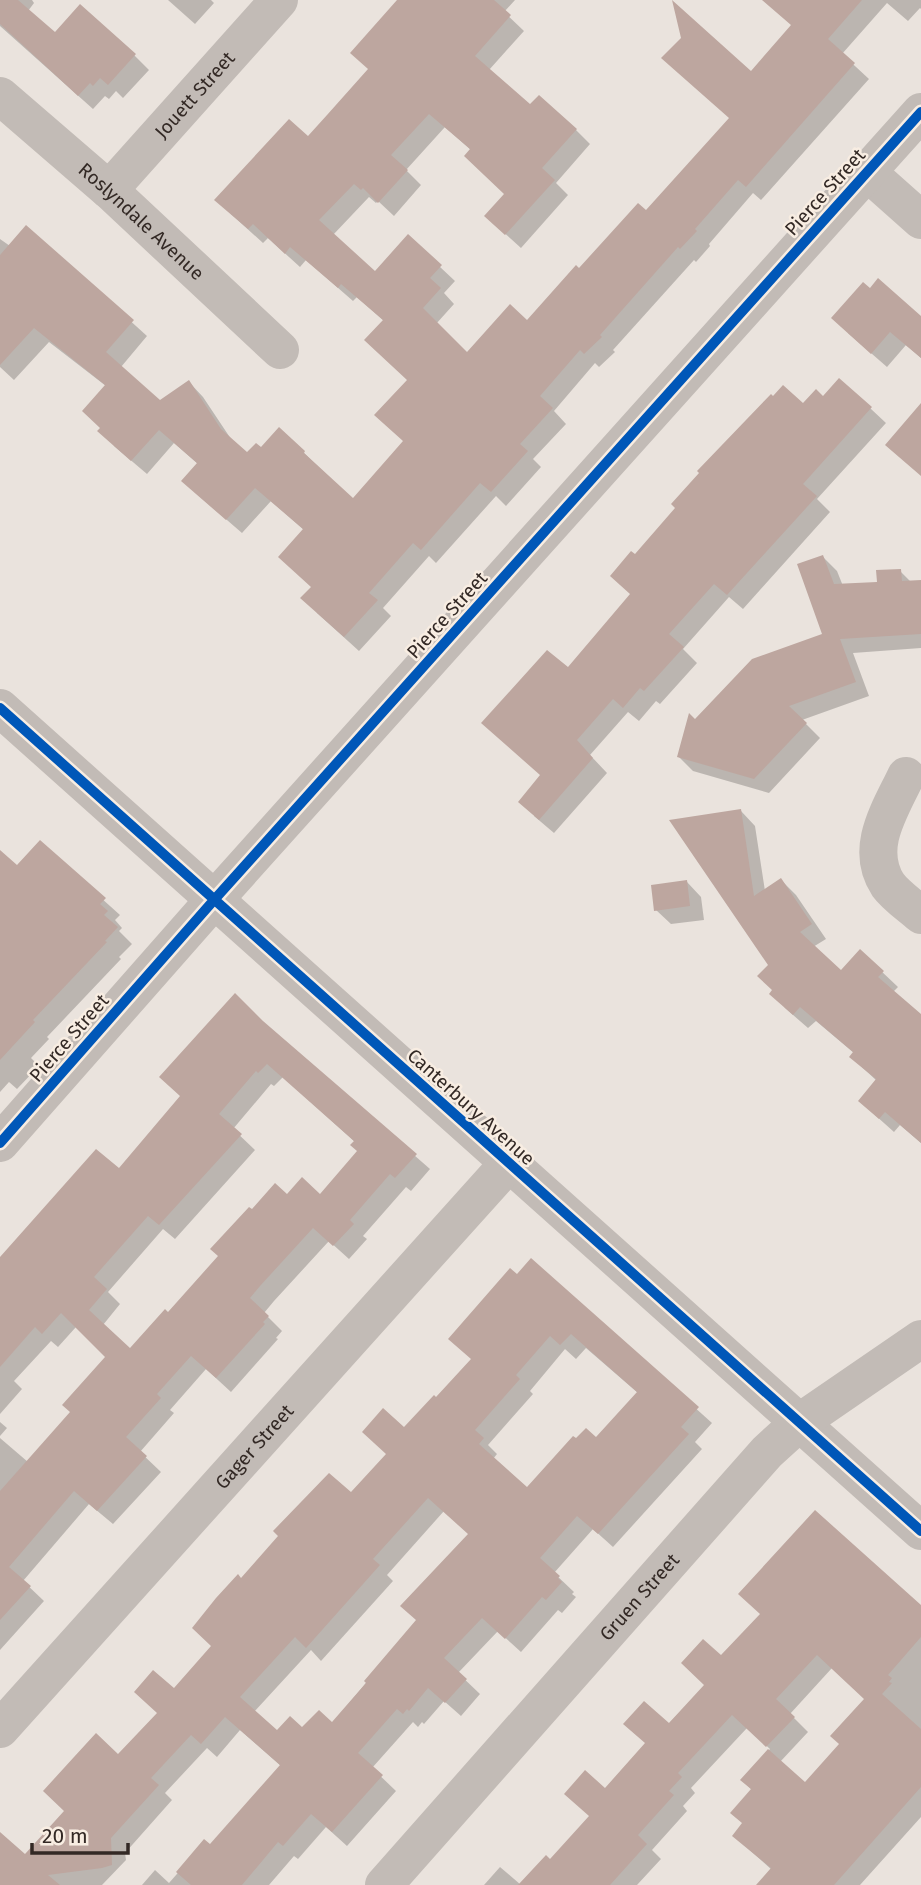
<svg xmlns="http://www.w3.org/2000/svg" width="921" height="1885" font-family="'Fira Sans',sans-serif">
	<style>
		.shadow { fill: #0003; fill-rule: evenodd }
		.building { fill: #bda69f; fill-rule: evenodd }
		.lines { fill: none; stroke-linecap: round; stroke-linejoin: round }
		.minor { stroke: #c2bbb6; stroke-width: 38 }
		.cycleway-casing { stroke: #f8ede2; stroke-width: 15 }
		.cycleway { stroke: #0057b8; stroke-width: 10 }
		.labels { text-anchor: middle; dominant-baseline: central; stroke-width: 5; stroke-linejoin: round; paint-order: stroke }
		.street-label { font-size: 19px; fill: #332925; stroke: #f8ede2 }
	</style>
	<rect width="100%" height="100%" fill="#eae3dd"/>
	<path class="shadow" d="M0,0H32L34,3L28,11L56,34L134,55L149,70L123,98L116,91L109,99L105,96L93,109L0,26Z
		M168,0H211L214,3L195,24Z
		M399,0H515L504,12L524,31L489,70L531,107L576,130L590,144L556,183L568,195L521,248L501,230L506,194L471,150L445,127L406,170L421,185L394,216L378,201L376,203L369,197L333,235L375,273L408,237L455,281L444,293L454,304L436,324L467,354L527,322L580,270L647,213L729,124L751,74L793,26L764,0H921V9L920,8L908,21L887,3L842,54L869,79L761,200L753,193L709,244L710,246L696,262L694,260L613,350L615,352L599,367L595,363L554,411L566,424L533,459L541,467L506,506L496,496L436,563L429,556L383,608L391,616L359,651L317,613L304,530L271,501L242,533L198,495V464L174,443L147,474L114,446L106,386L49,342L14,380L0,367V239L10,246L39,238L147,336L121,367L160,402L189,382L203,397L233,442L247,455L261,450L304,453L353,500L405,442L409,380L384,321L357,297L353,301L306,260L300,267L268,238L263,243L231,214L308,138L369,70Z
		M921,319V358L906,345L887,367L848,333Z
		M840,380L886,423L817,499L830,512L743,609L729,597L683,649L697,663L660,704L656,701L639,721L628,712L590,755L607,773L554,833L534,816L542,776L568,670L632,594L635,556L803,405L823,398Z
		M823,557L837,571L843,586L879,584L900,571L911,582L921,581V648L853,653L869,696L802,720L820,738L769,793L693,771L679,757L695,721L824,635Z
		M741,811L755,826L765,891L781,880L796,895L826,939L813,947L841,972L860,951L898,987L893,992L921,1016V1143L900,1125L894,1132L875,1115L877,1081L851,1057L854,1053L816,1021L808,1028L785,1008L774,990L770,966L672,821Z
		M40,843L120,915L115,920L122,928L119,931L132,944L119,957L121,959L47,1037L49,1039L31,1058L39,1066L17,1089L9,1082L0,1092V852L17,868Z
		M687,882L701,897L704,920L671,924L656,910Z
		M262,1022L430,1169L411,1191L406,1187L363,1236L367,1239L349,1259L329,1241L274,1301L264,1313L282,1331L276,1338L278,1339L231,1392L206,1369L170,1410L174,1413L140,1452L161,1472L113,1524L89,1504L23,1581L44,1601L0,1650V1438L28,1462L72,1413L107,1357L76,1327L58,1347L51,1341L14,1381L22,1389L0,1414V1259L119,1171ZM283,1077L355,1142L359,1152L320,1196H287L252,1212L220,1257L168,1314L131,1350L103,1325L120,1304L108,1292L163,1229L175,1239L255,1150L233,1129L271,1084L274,1086Z
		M531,1260L712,1423L695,1442L702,1449L613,1547L593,1529L554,1573L574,1592L572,1594L576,1597L562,1613L558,1610L521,1652L498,1631L458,1673L480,1694L461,1716L444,1701L424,1724L422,1722L418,1727L413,1722L372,1768L396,1791L347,1846L326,1827L298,1859L294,1856L269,1885H142L155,1870L169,1883L205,1842L210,1847L281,1766L240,1730L217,1757L207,1748L165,1793L172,1800L125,1853L126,1860L102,1885H9L0,1874V1843L25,1856L159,1713L174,1690L213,1647L241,1580L351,1494L388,1454L404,1430L436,1400L472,1360L517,1277ZM586,1348L638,1393L596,1440L528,1489L493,1459L497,1454L488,1445L533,1394L530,1391L565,1349L576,1359ZM444,1511L469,1534L417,1621L332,1724L277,1733L254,1712L311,1650L321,1661L393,1581L387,1575Z
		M0,1422L7,1428L0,1436Z
		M921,1607V1817L860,1885H758L772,1870L734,1836L744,1824L752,1790L742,1780L770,1749L747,1728L691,1788L695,1793L683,1806L687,1811L652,1850L661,1859L637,1885H484L500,1867L521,1885L551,1862L591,1817L605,1790L706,1685L721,1658ZM832,1668L866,1699L841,1745L805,1784L780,1762L808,1732L790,1714Z"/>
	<path class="building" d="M0,0H18L55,32L80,4L136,54L108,85L100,78L93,86L90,83L78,96L0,24Z
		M397,0H494L511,15L475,56L530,104L539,95L577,129L542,168L555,180L505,235L484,216L504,194L464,156L470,149L429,114L391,155L408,170L378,203L363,188L361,190L354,184L319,220L375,271L408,234L442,265L430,278L441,288L423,308L467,352L510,304L527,320L576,265L579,268L638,203L646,210L729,118L661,58L681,38L672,0L751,71L791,25L762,0H862L828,39L855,63L746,187L738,180L695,229L697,231L680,249L678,247L600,335L602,337L584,354L580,350L540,396L553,408L520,444L528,451L491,492L480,483L421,550L413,543L369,593L378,600L344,637L300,598L311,587L278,557L303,529L255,488L226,520L181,481L197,463L159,430L131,461L97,431L100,428L82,411L105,385L34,328L0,365V255L26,225L134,320L106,352L160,400L189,380L221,429L247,452L256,443L261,447L279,427L305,451L304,453L353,498L403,441L374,415L407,380L364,340L383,320L341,284L338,288L290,247L285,254L253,224L248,229L214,200L289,119L308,136L327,115L368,69L350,53Z
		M878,278L921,316V358L890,332L871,354L831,318L863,282L870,288Z
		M839,378L872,407L803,484L817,496L727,595L714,584L669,634L684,647L644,691L640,688L623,708L613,699L577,740L593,758L539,820L518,802L540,775L481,723L547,650L568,667L630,594L610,576L631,551L635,554L675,508L671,504L699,473L697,471L771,394L773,396L783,385L803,403L816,389L823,396Z
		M921,403V476L885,445Z
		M823,555L834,584L877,582L876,570L901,569L902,581L921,580V634L840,639L856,682L789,706L807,723L754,779L677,757L689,713L695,719L752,659L822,634L797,564Z
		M741,809L754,896L781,878L812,924L800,932L841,970L860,949L884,971L878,977L921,1014V1143L885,1112L879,1119L858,1101L876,1079L849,1057L853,1052L800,1007L793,1015L769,994L772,990L757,976L768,965L669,820Z
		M40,840L106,898L100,904L108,911L104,915L118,927L105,941L107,942L33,1020L35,1022L0,1060V850L17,865Z
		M687,880L690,906L654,911L651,885Z
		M235,993L263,1021L417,1154L395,1178L390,1174L350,1220L354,1224L333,1246L313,1228L260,1286L250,1298L269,1316L263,1322L265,1324L216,1378L191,1356L157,1394L161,1398L126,1437L147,1456L97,1511L74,1491L9,1567L31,1586L0,1620V1491L70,1412L62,1405L105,1357L61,1313L42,1334L35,1327L0,1367V1257L96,1149L119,1168L180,1096L159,1077ZM267,1064L354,1141L350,1145L357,1151L320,1194L302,1177L287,1194L275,1183L252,1209L249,1207L210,1249L218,1256L168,1312L165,1309L130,1348L89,1310L107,1289L94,1277L148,1216L159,1225L242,1134L219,1114L256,1071L258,1073Z
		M531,1258L699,1407L681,1427L689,1434L598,1534L577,1516L540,1558L560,1576L558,1578L562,1582L546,1600L542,1597L505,1639L482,1618L444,1658L467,1679L445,1703L428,1688L409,1711L407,1709L403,1714L397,1709L358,1753L383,1775L332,1832L311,1814L283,1846L278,1842L242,1885H191L176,1872L204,1839L210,1844L280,1765L225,1717L201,1744L191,1735L151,1778L159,1785L111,1838L112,1865L102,1868L48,1875L60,1885H0V1832L25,1854L64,1811L43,1791L74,1757L96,1733L118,1754L157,1713L134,1692L153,1670L174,1688L211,1646L192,1628L216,1598L238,1574L241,1578L278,1536L273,1531L329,1473L351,1492L386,1454L362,1432L383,1408L404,1427L434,1395L436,1397L471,1359L448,1339L510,1268L517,1274ZM571,1334L637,1392L596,1437L586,1428L576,1438L573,1436L527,1487L479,1444L484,1438L475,1430L520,1379L516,1375L550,1336L560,1345ZM428,1498L468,1534L400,1606L416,1620L364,1681L366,1683L332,1722L319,1710L302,1727L290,1716L277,1730L240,1697L295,1637L306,1648L380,1565L373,1559Z
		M815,1510L921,1605V1637L888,1675L892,1678L889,1682L892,1683L882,1694L921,1729V1787L834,1885H756L771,1868L732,1836L742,1823L730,1813L751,1789L740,1780L768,1749L805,1782L839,1744L830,1736L864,1699L817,1655L776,1699L795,1717L766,1747L732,1715L678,1773L682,1777L669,1791L674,1795L638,1835L647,1844L610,1885H518L546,1855L550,1859L589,1816L564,1794L585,1770L605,1788L645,1743L623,1724L644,1701L669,1723L704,1685L681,1663L703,1639L721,1655L760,1614L738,1594Z"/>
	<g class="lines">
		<g class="minor">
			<path id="s1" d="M0,96L109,190L280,350"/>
			<path d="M867,172L921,220"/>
			<path id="s2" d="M109,190L279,0"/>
			<path d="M0,708L921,1531"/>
			<path d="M906,776C890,810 864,848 888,885C896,896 911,906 921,915"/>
			<path d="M0,1143L214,900L921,112"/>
			<path id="s3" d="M0,1729L508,1164"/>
			<path id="s4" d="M384,1885L767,1452L800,1422L921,1339"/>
		</g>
		<defs>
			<path id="cycleway" d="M0,708L921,1531
				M0,1143L214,900L921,112"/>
		</defs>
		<use href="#cycleway" class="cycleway-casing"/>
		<use href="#cycleway" class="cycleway"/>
	</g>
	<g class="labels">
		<g class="street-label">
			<text stroke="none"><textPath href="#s2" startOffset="128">Jouett Street</textPath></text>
			<text transform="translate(825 192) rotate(-48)">Pierce Street</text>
			<text stroke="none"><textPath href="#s1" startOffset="189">Roslyndale Avenue</textPath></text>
			<text transform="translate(447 615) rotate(-48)">Pierce Street</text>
			<text transform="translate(69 1038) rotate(-49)">Pierce Street</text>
			<text transform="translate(471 1107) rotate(42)">Canterbury Avenue</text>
			<text stroke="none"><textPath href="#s3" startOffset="380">Gager Street</textPath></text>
			<text stroke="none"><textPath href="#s4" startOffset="385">Gruen Street</textPath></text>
		</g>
	</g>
	<path d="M32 1843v10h96v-10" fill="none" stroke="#332925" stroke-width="3.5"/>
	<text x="42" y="1843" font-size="21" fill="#332925" stroke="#f8ede2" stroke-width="5" paint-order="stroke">20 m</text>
</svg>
